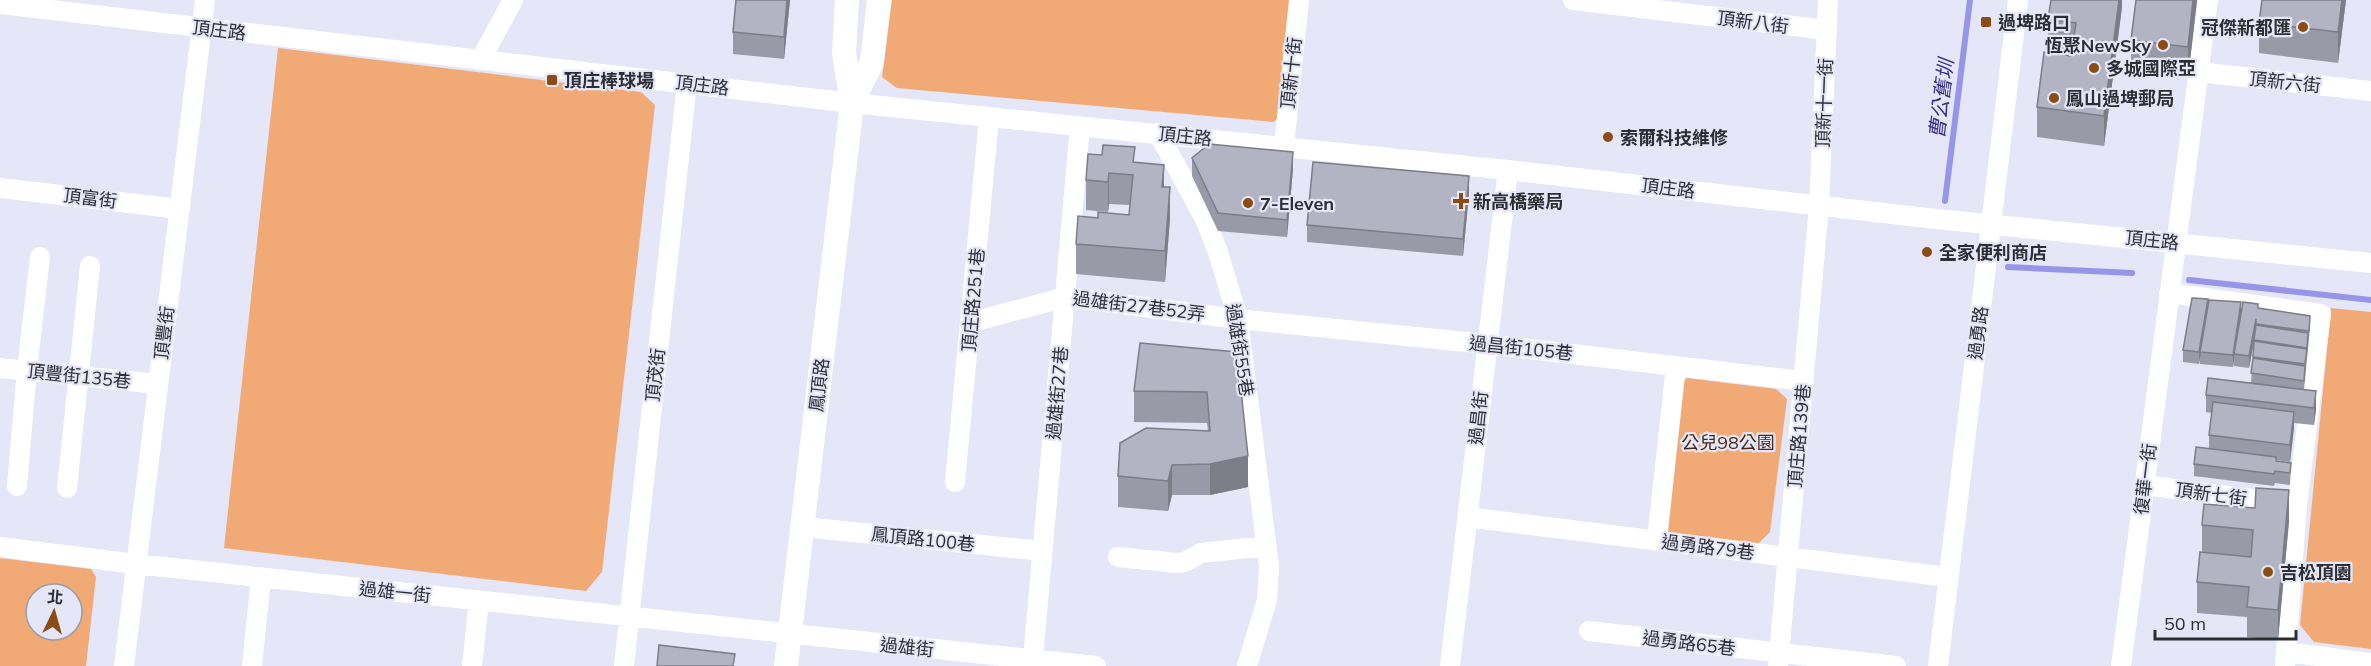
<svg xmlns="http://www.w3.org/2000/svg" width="2371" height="666" font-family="Mulish,'Noto Sans TC',sans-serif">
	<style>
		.green { fill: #f1aa76; fill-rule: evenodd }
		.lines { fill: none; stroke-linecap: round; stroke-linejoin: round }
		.stream { stroke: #9695e7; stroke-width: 6 }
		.minor { stroke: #fff; stroke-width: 20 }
		.major { stroke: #fff; stroke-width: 24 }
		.wall { fill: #999aa8 }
		.shaded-wall { fill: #7d7d88 }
		.building { fill: #b2b3c3; stroke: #7d7d88; stroke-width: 1.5 }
		.poi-dot { fill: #8b4c13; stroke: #e5e6f7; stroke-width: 2 }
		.labels { text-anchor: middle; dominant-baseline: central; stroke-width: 4.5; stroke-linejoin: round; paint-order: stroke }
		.street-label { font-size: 18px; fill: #2d2e34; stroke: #e5e6f7 }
		.poi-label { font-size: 18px; font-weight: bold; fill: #2d2e34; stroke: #e5e6f7; text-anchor: start }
		.park-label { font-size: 18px; fill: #4a2a12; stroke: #e5e6f7 }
		.water-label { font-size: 20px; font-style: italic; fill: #3b2d8b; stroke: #e5e6f7 }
	</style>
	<rect width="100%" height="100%" fill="#e5e6f7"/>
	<path class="green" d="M892,0H1296L1285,110L1274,122L897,88L882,77Z
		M278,48L641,92L655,105L602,572L586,591L224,548Z
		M2331,308L2371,312V649L2314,642L2300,625Z
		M1687,378L1776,389L1787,399L1770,532L1757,545L1669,535L1666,527L1680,384Z
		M0,558L91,569L96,577L86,666H0ZM36,594H72V630H36Z"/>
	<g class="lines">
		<path class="stream" d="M1945,201L1970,0
			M2008,267L2132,273
			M2189,280L2371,300"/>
		<path class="minor" d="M1573,0L1827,30
			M0,4L852,103L1508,170L1927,218L2371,263
			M481,59L513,0
			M2198,72L2371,91
			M1158,133L1205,219L1218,252L1238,319L1269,567L1267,600L1247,666
			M1284,146L1299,0
			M0,188L180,209
			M2169,293L2321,314L2297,505
			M972,322L1066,297L1238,319L1486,344L1804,381
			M0,368L158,384
			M955,482L989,118
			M2144,485L2297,505L2285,666
			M17,486L27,370L40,257
			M67,488L90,266
			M1467,517L1948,577
			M803,527L1043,551
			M1657,540L1676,366
			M0,547L136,564L1096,666
			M1118,557L1177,563L1185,562L1201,553L1266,546
			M1589,631L1896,666
			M2287,652L2371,663
			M1033,659L1080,126
			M124,666L205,0
			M252,666L261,577
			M472,666L479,601
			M624,666L687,83
			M1450,666L1508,170
			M1778,666L1819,206L1828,0
			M1938,666L2018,0
			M2121,666L2208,0"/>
		<path class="major" d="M852,103L872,62L879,0
			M786,666L852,103L844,53L847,0"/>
	</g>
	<path class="wall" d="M736,0H790L784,59L733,54V32Z
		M2122,0V7L2104,146L2037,137V107L2071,56L2072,53L2048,50V19Z
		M2197,0L2188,78L2131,71V40Z
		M2346,0L2338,63L2259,53V23Z
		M1192,158L1293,169L1287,237L1218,231L1192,176Z
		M1135,162L1164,187L1170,218L1165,282L1076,274V244L1098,218L1129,215L1130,205L1109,204L1108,212L1086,210V180Z
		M1469,194L1463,256L1307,242V225Z
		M2258,308L2310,328L2304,390L2316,409L2314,425L2294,423L2290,462L2276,460V461L2291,463L2290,485L2275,483L2274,486L2194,476V464L2209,449V435L2212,413L2206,412V395L2251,383L2254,341L2249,368L2234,366V358L2233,367L2200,364V353L2199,364L2183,362V350L2208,310L2241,312Z
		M1237,352L1248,487L1210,495H1172L1168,511L1118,507V476L1208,431L1207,423L1134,422V391Z
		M2289,521L2278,640L2247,637V617L2197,613V582L2202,552V525Z"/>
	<path class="shaded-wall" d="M787,0H790L784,59V37Z
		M2119,0H2122V7L2104,146V116Z
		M2193,0H2197L2188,78V47Z
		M2342,0H2346L2338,63V32Z
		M1293,152V169L1287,237V220Z
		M1164,165V196L1162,187Z
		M1109,173V204L1108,212V182Z
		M1469,176V194L1463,256V239Z
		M1170,187V218L1165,282V251Z
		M2208,299V311L2199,364V352Z
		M2241,302V314L2233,367V355Z
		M2256,319V331L2249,368V356Z
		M2316,391V409L2314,425V408Z
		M2294,412V429L2290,462V445Z
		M1248,456V487L1210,495V464Z
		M1172,465V495L1168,511V481Z
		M2289,490V521L2278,640V610Z"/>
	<path class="building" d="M736,0H787L784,37L733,32Z
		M2051,0H2119L2104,116L2037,107L2044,52L2071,56L2076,23L2048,19Z
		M2136,0H2193L2188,47L2131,40Z
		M2262,0H2342L2338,32L2259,23Z
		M1209,144L1293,152L1287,220L1218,213L1192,158Z
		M1103,145L1135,147L1133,162L1164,165L1162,187H1170L1165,251L1076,244L1078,216L1098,218V212L1129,215L1133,175L1109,173L1108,182L1086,180L1088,154L1102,155Z
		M1313,162L1469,176L1463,239L1307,225Z
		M2192,298L2208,299L2199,352L2183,350Z
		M2209,300L2241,302L2233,355L2200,352Z
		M2243,302L2258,304V308L2310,316L2309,331L2256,324V319L2249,356L2234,354Z
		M2256,325L2308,333L2307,348L2254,340Z
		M2254,341L2307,349L2305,364L2253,357Z
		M1140,343L1237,352L1248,456L1210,464L1172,465L1168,481L1118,476L1120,443L1146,428L1210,431L1207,392L1134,391Z
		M2253,358L2305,366L2304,381L2251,373Z
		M2208,378L2316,391L2314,408L2206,395Z
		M2213,402L2294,412L2290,445L2209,435Z
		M2196,447L2276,457V461L2291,463L2290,473L2275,471L2274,474L2194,464Z
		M2256,488L2289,490L2278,610L2247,607L2249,587L2197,582L2200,552L2251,557L2253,530L2202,525L2204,504L2255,508Z
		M659,645L735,654L733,666H657Z"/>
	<g class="poi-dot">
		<rect x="1980" y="16" width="12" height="12" rx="3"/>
		<circle cx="2303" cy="27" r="6"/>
		<circle cx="2163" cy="45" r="6"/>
		<circle cx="2094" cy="68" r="6"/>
		<rect x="546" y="74" width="12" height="12" rx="3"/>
		<circle cx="2054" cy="98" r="6"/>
		<circle cx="1608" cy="137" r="6"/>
		<path d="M1458 192h6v6h6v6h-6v6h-6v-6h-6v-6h6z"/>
		<circle cx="1248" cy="203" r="6"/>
		<circle cx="1927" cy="252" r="6"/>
		<circle cx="2268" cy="572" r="6"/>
	</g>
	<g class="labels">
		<g class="street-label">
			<text transform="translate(1753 22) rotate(7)">頂新八街</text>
			<text transform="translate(219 30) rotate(7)">頂庄路</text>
			<text transform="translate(1291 73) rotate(-84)">頂新十街</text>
			<text transform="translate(2285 82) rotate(6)">頂新六街</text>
			<text transform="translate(702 85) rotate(7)">頂庄路</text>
			<text transform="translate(1824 103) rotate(-88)">頂新十一街</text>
			<text transform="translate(1185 136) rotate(6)">頂庄路</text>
			<text transform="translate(1668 188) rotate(7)">頂庄路</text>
			<text transform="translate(90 198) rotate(7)">頂富街</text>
			<text transform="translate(2152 240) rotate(6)">頂庄路</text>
			<text transform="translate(973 300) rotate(-85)">頂庄路251巷</text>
			<text transform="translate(1139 306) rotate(7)">過雄街27巷52弄</text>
			<text transform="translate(164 333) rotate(-83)">頂豐街</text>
			<text transform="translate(1978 333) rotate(-83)">過勇路</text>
			<text transform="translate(1521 348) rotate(6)">過昌街105巷</text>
			<text transform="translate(1240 350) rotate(81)">過雄街55巷</text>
			<text transform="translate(655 375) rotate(-84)">頂茂街</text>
			<text transform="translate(79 376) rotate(6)">頂豐街135巷</text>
			<text transform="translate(819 385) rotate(-83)">鳳頂路</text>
			<text transform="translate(1057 393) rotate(-85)">過雄街27巷</text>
			<text transform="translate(1478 418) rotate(-84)">過昌街</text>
			<text transform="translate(1799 436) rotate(-85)">頂庄路139巷</text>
			<text transform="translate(2145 479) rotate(-83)">復華一街</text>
			<text transform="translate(2211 494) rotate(8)">頂新七街</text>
			<text transform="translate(923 539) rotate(6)">鳳頂路100巷</text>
			<text transform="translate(1708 547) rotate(7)">過勇路79巷</text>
			<text transform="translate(395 592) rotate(6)">過雄一街</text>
			<text transform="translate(1689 643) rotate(7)">過勇路65巷</text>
			<text transform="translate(907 647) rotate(6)">過雄街</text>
		</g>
		<g class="poi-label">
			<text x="1998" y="22">過埤路口</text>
			<text x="2291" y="27" text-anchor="end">冠傑新都匯</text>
			<text x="2151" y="45" text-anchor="end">恆聚NewSky</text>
			<text x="2106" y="68">多城國際亞</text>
			<text x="564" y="80">頂庄棒球場</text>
			<text x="2066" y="98">鳳山過埤郵局</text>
			<text x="1620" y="137">索爾科技維修</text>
			<text x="1473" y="201">新高橋藥局</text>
			<text x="1260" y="203">7-Eleven</text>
			<text x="1939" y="252">全家便利商店</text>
			<text x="2280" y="572">吉松頂園</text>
		</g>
		<g class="park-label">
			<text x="1728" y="442">公兒98公園</text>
		</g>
		<g class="water-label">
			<text transform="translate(1941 99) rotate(-83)">曹公舊圳</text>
		</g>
	</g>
	<g transform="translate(54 612) rotate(5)"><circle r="28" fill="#e5e6f7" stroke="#9b9ca9" stroke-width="1.5"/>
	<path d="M0-4.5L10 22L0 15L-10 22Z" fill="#8b4c13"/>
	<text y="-9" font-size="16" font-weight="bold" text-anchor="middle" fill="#2d2e34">北</text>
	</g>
	<path d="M2155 630v9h141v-9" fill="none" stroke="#2d2e34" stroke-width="3"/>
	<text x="2164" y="630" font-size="18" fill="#2d2e34" stroke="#e5e6f7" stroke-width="4.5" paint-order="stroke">50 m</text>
</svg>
